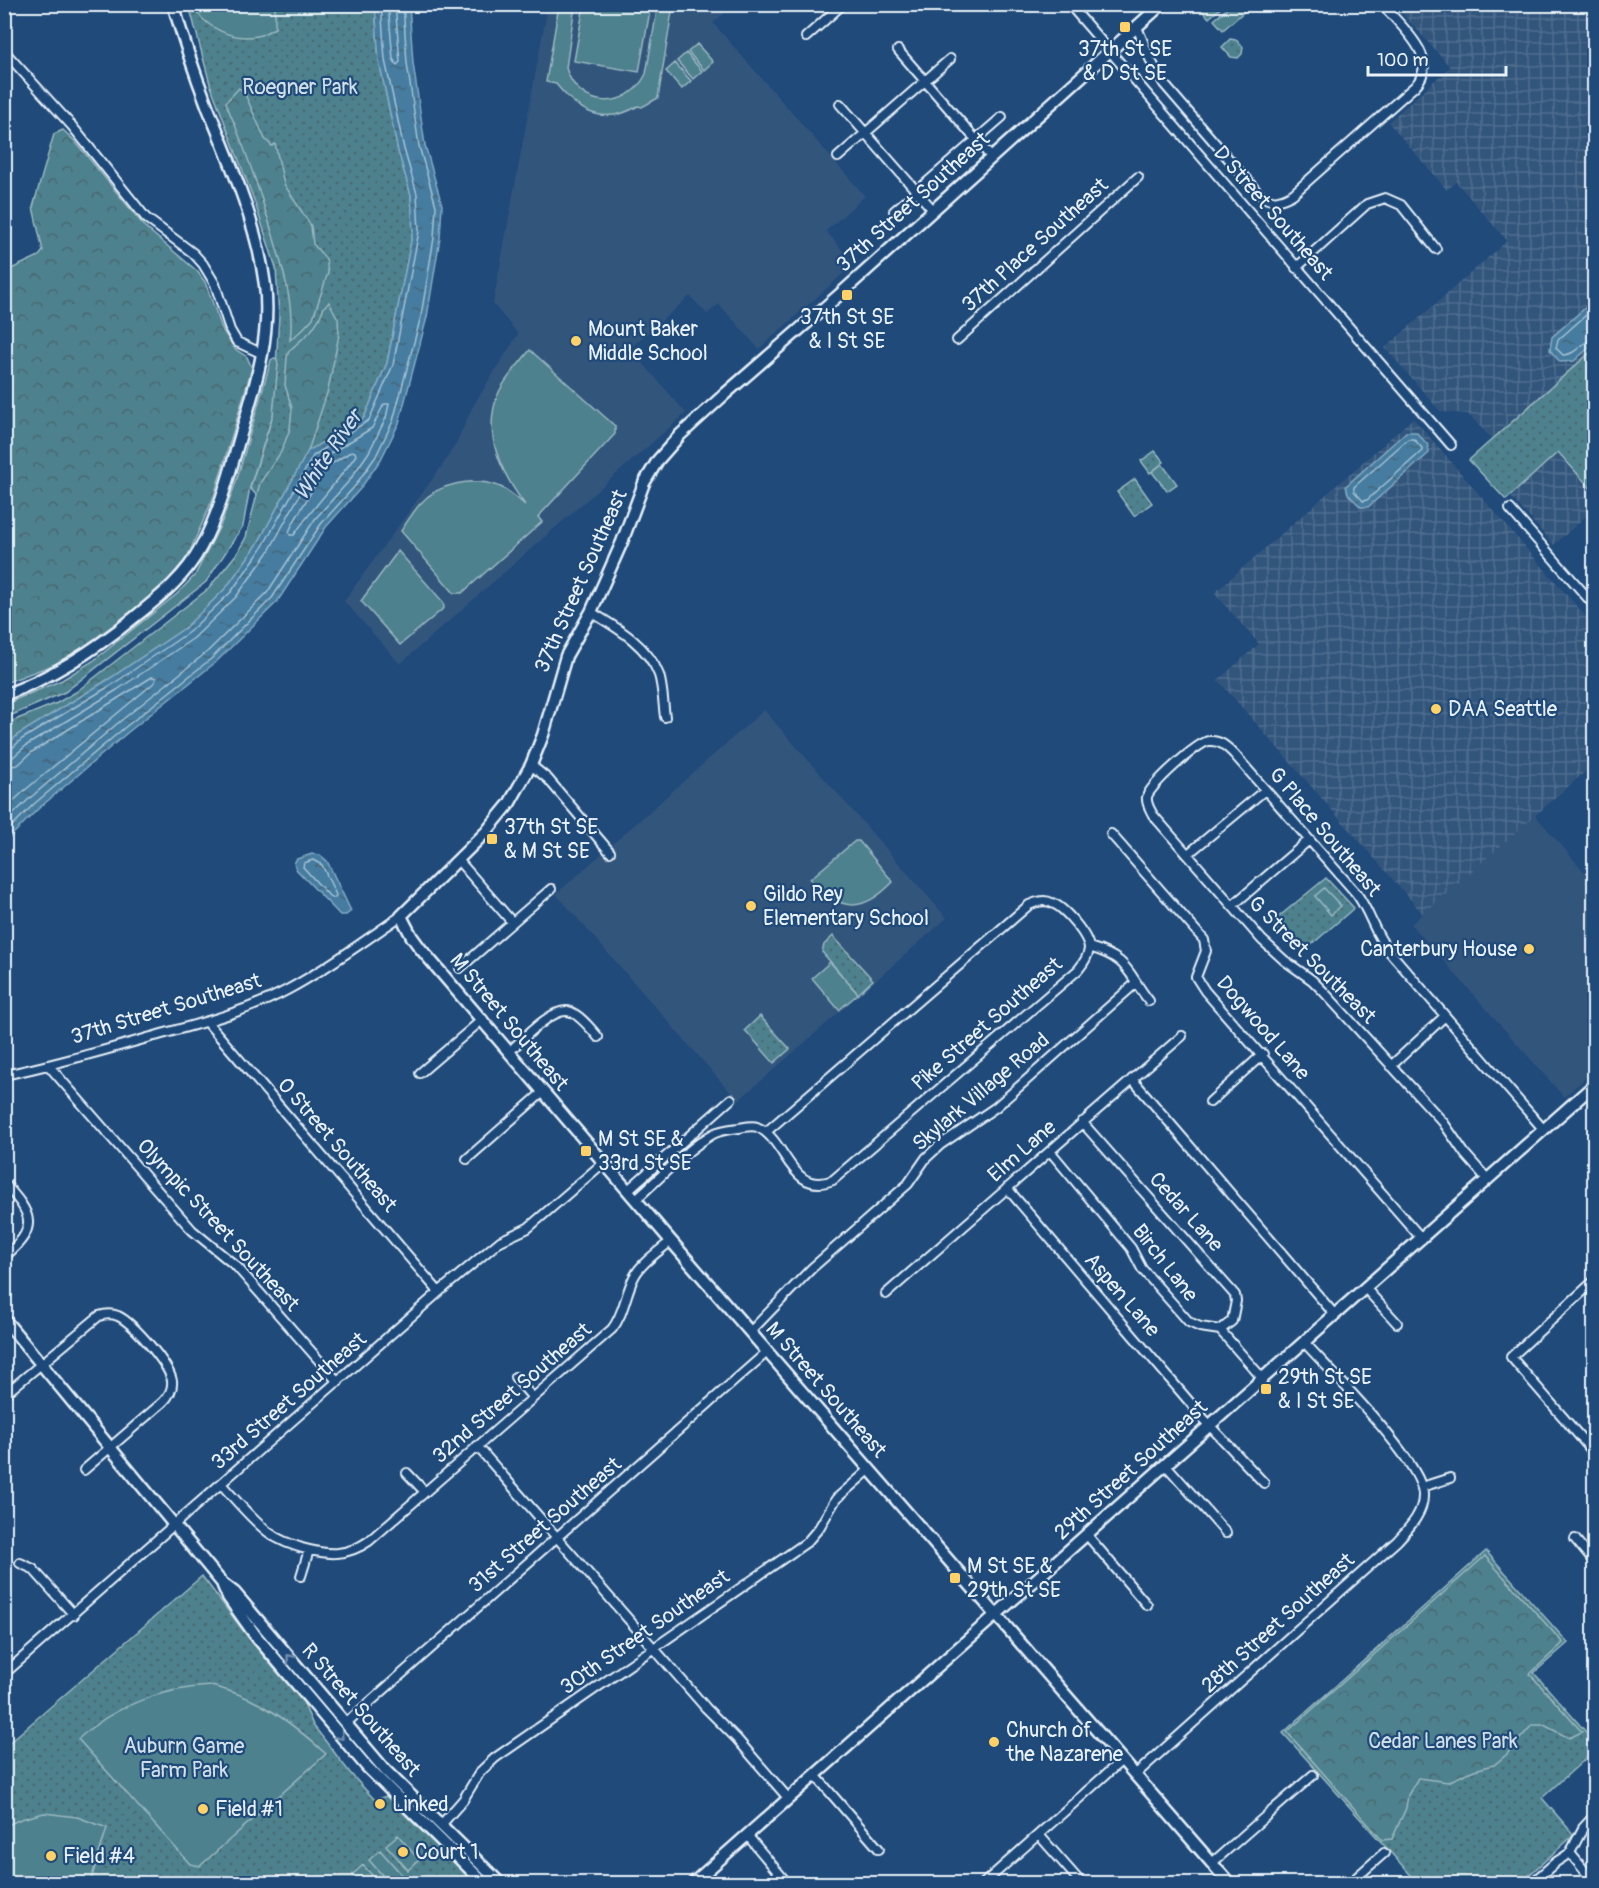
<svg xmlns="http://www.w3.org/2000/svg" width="1599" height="1888" font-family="Pangolin,sans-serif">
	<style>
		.built { fill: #32557c }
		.industrial { fill: url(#industrial-grid) }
		.grass { fill: url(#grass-dots); stroke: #9bb9c2; stroke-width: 1.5 }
		.forest { fill: url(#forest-crowns); stroke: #9bb9c2; stroke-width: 1.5 }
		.garden { fill: #4e818d; stroke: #9bb9c2; stroke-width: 1.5 }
		.water { fill: url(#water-ripples); stroke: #86abc3; stroke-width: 1.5 }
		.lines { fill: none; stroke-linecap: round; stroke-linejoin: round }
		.shore { stroke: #a6c2d4; stroke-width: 1.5 }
		.street-casing { stroke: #e8f1f8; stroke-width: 12 }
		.secondary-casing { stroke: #e8f1f8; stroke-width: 15 }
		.street { stroke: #1f4a7a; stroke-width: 8 }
		.secondary { stroke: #1f4a7a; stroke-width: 10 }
		.oneway { stroke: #6f8dac }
		.poi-dot { fill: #ffd166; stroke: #1f4a7a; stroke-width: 2 }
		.labels { text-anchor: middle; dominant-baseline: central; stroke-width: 4.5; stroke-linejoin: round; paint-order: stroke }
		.poi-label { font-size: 21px; fill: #e8f1f8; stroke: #1f4a7a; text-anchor: start }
		.park-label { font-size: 21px; fill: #d1e0e8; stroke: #1f4a7a }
		.street-label { font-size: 21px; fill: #e8f1f8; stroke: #1f4a7a }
		.water-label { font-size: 22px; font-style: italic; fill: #cfdfeb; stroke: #1f4a7a }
	</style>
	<defs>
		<pattern id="industrial-grid" width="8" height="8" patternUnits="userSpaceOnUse" patternTransform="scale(1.5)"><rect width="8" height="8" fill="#32557c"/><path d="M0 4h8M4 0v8" fill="none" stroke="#506e8f"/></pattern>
		<pattern id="grass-dots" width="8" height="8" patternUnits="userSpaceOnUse" patternTransform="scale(1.5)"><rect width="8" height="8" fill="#4e818d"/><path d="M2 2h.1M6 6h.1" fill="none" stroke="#4a676f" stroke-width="1.8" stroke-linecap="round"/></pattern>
		<pattern id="forest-crowns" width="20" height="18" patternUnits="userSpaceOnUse" patternTransform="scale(1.5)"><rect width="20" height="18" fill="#4e818d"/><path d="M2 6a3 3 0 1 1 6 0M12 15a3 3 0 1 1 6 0" fill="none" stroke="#4a676f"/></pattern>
		<pattern id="water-ripples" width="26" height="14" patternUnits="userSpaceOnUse" patternTransform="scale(1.5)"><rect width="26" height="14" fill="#447c9f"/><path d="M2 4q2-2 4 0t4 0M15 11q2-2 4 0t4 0" fill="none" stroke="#456579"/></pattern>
	</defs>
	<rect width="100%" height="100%" fill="#1f4a7a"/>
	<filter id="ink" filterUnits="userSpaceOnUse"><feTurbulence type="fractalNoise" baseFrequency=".0167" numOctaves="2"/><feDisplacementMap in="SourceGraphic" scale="12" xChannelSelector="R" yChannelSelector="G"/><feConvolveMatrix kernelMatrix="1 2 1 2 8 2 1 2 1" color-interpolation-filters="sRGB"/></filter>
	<g filter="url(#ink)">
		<path class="built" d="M548,5H734L713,23L865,196L826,231L854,264L759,349L719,304L707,314L690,296L630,348L686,413L400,664L344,601L444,463L456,443L473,406L518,334L493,304Z
			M764,710L947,918L738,1101L556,894Z
			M1535,815L1594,883V1070L1564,1097L1411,924Z"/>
		<path class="industrial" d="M1395,5H1594V349L1492,439L1468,414L1441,412L1385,348L1507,241L1456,182L1447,190L1388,122L1450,67Z
			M1413,418L1594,626V764L1423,914L1218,680L1259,644L1214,593Z
			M1559,452L1594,492V509L1554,545L1510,496Z"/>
		<path class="grass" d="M189,5H375L379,61L398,151L411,195L413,231L387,363L364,418L308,451L273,514L250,488L273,414L279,316L276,268L254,200L210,84Z
			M1230,39L1236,40L1243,47L1242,54L1238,58L1231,57L1222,47Z
			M1594,349V492L1558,452L1506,500L1469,460Z
			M1155,451L1164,462L1150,473L1141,461Z
			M1135,479L1152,503L1134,516L1117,492Z
			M1326,878L1354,908L1303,952L1296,946L1289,944L1271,923Z
			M833,936L873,980L858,994L822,952L824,945Z
			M760,1016L790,1049L774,1063L745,1030Z
			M1486,1551L1568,1643L1534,1673L1594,1741V1751L1542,1798L1574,1835L1520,1883H1418L1283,1733Z
			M202,1576L254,1645L303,1702L313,1725L351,1774L375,1800L386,1796L475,1883H5L4,1747Z"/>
		<path class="forest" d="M239,88L244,92L265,139L272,146L275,144L284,184L311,226L313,244L326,259L328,273L313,318L302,330L290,340C295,304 282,266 272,232C259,189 245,147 227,106L226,102Z
			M63,130L74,140L145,227L197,271L205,282L223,331L235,349L247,357L252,368L214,496L187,558L168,580L134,610L82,648L58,663L5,683V268L7,271L39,256L43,251L33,207L54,134Z
			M329,302L338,319L339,335L328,390L308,451L257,545L226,588L185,628L109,679L19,734L5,747V724L57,703L76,692L208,589L238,552L246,537L260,483L281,452L290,429L292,408L285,385L287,357L289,351L311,331L319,319L324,307Z
			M274,358L277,359L278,364L273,414L250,487L243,526L206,582L65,692L5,718V704L62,680L93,661L177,594L195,575L221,524L237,479L271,360Z
			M1485,1556L1563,1643L1530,1674L1582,1732L1569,1738L1544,1725H1532L1506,1755L1494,1765L1474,1770L1448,1782L1418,1778L1408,1795L1406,1808L1392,1839L1382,1840L1287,1732Z"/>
		<path class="garden" d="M1202,4H1224V5L1209,18L1199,7Z
			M1232,4L1241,5L1246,10L1223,30L1214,20Z
			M192,5H275V28C270,30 263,35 257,36C232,41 204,27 192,5Z
			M559,5H575L566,68C578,109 627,112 646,74L658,5H673L658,98L642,107L638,106C603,127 578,111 556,84L546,82Z
			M584,5H651L639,72L574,61Z
			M697,44L713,62L704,70L688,52Z
			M686,53L702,71L693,79L677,61Z
			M675,63L691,81L682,89L666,71Z
			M530,350L615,426V434L538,517L542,522L462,593H454L401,531C407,522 413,512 420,504C438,483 473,477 498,486C509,490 517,498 525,505C501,472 481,433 499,392C506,377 520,363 530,350Z
			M1162,464L1177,484L1167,491L1152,472Z
			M398,551L443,602L444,608L400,645L361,601Z
			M855,841H859L893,882C862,914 840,912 810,879Z
			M1324,888L1341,906L1331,915L1315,896Z
			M830,962L858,994L839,1010L812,978Z
			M211,1686C257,1696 291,1722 326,1754L200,1866L190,1864L78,1739C114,1706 162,1688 211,1686Z
			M44,1813L77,1817L107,1828L90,1883H5V1826L21,1819Z
			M398,1835L419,1860L408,1870L386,1845Z
			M380,1850L402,1875L392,1883H389L369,1860Z
			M363,1865L379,1883H359L352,1875Z"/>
		<path class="water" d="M375,5H409L413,63L425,145L442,205L440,238L427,317L399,423L381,459L360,489L326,527L277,602L216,662L127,733L38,809L5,842V747L19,734L109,679L185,628L226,588L257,545L308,451L364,418L387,363L413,231L411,195L398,151L379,61Z
			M1594,300V343L1574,361L1560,362L1550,350L1552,337Z
			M1406,432H1416L1428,445L1429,453L1368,507H1361L1348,494L1346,486Z
			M312,854L320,855L327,861L351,911L346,915H340L296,869L294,863L297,859Z"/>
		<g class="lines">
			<path class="shore" d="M388,4L393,59L397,65L400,62L395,4
				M1594,308L1558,340L1556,348L1563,355C1577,355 1581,341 1594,339
				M1408,439H1414L1422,448V451L1367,500L1363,501L1354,491V487Z
				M352,451L355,452L356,455C337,483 313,507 294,535H290L289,532L292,525L325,468Z
				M4,751L10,750L22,739L113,684L189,632L231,592L262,548L313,456L369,420L393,365L419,231L417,194L404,149L385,60L381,4
				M4,758L13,757L27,745L117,690L194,638L236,597L268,553L318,461L372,428L384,404H389L386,418L369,452L349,481L315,519L267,593L207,652L118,723L30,798L4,823
				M4,767L18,765L32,752L152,677L156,678L155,682L24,791L4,810
				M4,834L34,804L123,729L212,658L272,598L321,524L355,486L376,456L393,421L421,316L434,238L436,206L419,146L407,63L403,4
				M313,860L322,865L336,895L335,898H331L303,867L304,863Z"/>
			<defs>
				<path id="street" d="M1069,4L1451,445
					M1146,4L1153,13
					M1137,27L1150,59L1164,84L1259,194C1271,204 1281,201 1293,194L1415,86C1442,58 1400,26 1382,4
					M806,37L843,4
					M898,50L991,157
					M4,51L72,126L146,218L193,253L203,264L215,284L230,330L237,342L263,354
					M840,104L933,210
					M838,157L950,59
					M894,211L1002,117
					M1296,268L1367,204L1385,198L1401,205L1436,249
					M957,340L1138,177
					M1510,509L1594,605
					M591,612C616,627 648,645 659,675C663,688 663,703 665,717
					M531,765L548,779L610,852
					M1111,834L1204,940L1206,951L1196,977L1205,991L1422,1239
					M1188,854L1265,790
					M458,860L512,922
					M1232,906L1309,840
					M1089,947C1130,959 1126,971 1149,1001
					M460,968L551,889
					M207,1022L439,1292
					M510,1051C522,1040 554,1005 571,1012C581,1016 591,1029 598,1037
					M49,1066L192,1230L237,1267L338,1382
					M1391,1066L1445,1016
					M420,1073L483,1019
					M4,1075C54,1065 102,1051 151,1037C198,1024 247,1012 289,989C328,968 364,941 401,916
					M1132,1079L1335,1315
					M1210,1102L1263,1054
					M1082,1122L1235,1295L1236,1301L1232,1321L1220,1330
					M1050,1151L1131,1248L1142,1269L1189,1322L1200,1327L1220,1330L1263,1379
					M467,1159L543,1092
					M1488,1180L1465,1154L1443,1122L1324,992L1312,980L1284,960L1262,940L1153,815C1150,809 1146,804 1147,797C1149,786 1198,742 1209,741C1220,740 1226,746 1234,754L1356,893C1370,911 1374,934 1389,951L1544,1130
					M4,1183C32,1214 40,1227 4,1257
					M1007,1188L1210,1426L1264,1483
					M628,1190L731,1099
					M636,1199C658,1180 688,1148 713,1134C720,1130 731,1129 739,1128C745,1127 752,1125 757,1127C787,1139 790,1197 833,1180L1078,970C1083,964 1088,957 1089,949C1089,936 1064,907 1052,903C1044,899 1036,902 1029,905L766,1132
					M1594,1281L1511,1357L1594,1453
					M1366,1289L1397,1323
					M886,1294L1182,1036
					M750,1332L812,1268L908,1184L926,1158L940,1145L996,1107L1136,983
					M515,1377L533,1398
					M4,1395L99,1316C105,1314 111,1313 118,1316C133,1323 169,1364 172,1381C173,1390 169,1396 163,1402L84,1470
					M477,1446L706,1708L737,1739L788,1798
					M1166,1465L1226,1533
					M407,1473L425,1492
					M222,1485C236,1500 251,1519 268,1532C278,1540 290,1544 302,1548C327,1555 346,1557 369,1541L612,1329C624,1314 625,1295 634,1277C641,1263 658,1252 671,1241
					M1422,1487L1450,1478
					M1087,1535L1147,1605
					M1575,1539L1594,1562
					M20,1563L33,1569L74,1615
					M301,1576L309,1550
					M4,1674L439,1292L500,1241L528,1228L603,1163
					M345,1724L767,1352
					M1136,1774L1397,1541C1409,1528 1424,1513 1423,1494C1421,1460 1330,1371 1305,1343
					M815,1775L879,1849
					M441,1825L463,1800L480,1772L495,1758L807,1542L819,1528L836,1499L869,1470
					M747,1835L788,1884
					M1039,1835L1082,1884
					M1570,1853L1594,1882
					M1212,1863L1313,1775
					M983,1884L1122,1760
					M1349,1884L1384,1853
					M1531,1884L1556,1862L1570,1853L1583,1828L1594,1816"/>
				<path id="secondary" d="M1162,4L839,295L725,394L680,435L658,460L644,483L622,542L591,612L566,656L543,735L531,765L509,804L486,832L401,916L412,937L420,948L671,1241L1230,1884
					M4,695C54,677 96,649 136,616C161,596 186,576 201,547C221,510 231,467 243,427C257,380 271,334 265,285C257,224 231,164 208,108C195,74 183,39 173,4
					M4,1319L222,1583L235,1593L386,1771L501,1884
					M223,1586L228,1597L255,1635L367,1767L485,1884
					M692,1884L1594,1085"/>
			</defs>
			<use href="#street" class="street-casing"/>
			<use href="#secondary" class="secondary-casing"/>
			<use href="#street" class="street"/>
			<use href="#secondary" class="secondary"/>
		</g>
		<defs><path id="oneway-chevron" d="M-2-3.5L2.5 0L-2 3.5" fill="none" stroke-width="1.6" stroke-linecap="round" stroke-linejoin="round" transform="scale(1.5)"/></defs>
		<g class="oneway">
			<use href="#oneway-chevron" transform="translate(290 1658) rotate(-130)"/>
			<use href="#oneway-chevron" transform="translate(340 1736) rotate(49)"/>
		</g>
	</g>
	<g class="poi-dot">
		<rect x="1119" y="21" width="12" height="12" rx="3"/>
		<rect x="841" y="289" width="12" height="12" rx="3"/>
		<circle cx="576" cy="341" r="6"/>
		<circle cx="1436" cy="709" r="6"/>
		<rect x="486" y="833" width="12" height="12" rx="3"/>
		<circle cx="751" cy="906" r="6"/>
		<circle cx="1529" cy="949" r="6"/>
		<rect x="580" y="1145" width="12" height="12" rx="3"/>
		<rect x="1260" y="1383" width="12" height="12" rx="3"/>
		<rect x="949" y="1572" width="12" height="12" rx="3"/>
		<circle cx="994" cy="1742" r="6"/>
		<circle cx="380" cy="1804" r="6"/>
		<circle cx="203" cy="1809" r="6"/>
		<circle cx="403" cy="1852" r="6"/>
		<circle cx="51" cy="1856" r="6"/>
	</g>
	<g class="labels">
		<g class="poi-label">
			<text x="1125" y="49" text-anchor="middle">37th St SE<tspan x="1125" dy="24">&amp; D St SE</tspan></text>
			<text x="847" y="317" text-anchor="middle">37th St SE<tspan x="847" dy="24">&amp; I St SE</tspan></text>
			<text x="588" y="329">Mount Baker<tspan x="588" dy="24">Middle School</tspan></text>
			<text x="1448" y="709">DAA Seattle</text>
			<text x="504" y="827">37th St SE<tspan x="504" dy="24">&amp; M St SE</tspan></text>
			<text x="763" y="894">Gildo Rey<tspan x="763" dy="24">Elementary School</tspan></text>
			<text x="1517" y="949" text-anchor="end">Canterbury House</text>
			<text x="598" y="1139">M St SE &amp;<tspan x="598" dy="24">33rd St SE</tspan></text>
			<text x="1278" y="1377">29th St SE<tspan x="1278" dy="24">&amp; I St SE</tspan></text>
			<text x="967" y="1566">M St SE &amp;<tspan x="967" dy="24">29th St SE</tspan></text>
			<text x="1006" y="1730">Church of<tspan x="1006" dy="24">the Nazarene</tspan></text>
			<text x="392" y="1804">Linked</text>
			<text x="215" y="1809">Field #1</text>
			<text x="415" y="1852">Court 1</text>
			<text x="63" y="1856">Field #4</text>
		</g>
		<g class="park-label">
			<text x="300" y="87">Roegner Park</text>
			<text x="1443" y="1741">Cedar Lanes Park</text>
			<text x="184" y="1746">Auburn Game<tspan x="184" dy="24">Farm Park</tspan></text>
		</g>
		<g class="street-label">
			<text transform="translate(913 202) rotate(-42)">37th Street Southeast</text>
			<text transform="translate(1273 213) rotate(49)">D Street Southeast</text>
			<text transform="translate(1035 245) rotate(-42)">37th Place Southeast</text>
			<text transform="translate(581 581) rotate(-66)">37th Street Southeast</text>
			<text transform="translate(1325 832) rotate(50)">G Place Southeast</text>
			<text transform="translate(1312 960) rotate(45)">G Street Southeast</text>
			<text transform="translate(166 1009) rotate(-17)">37th Street Southeast</text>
			<text transform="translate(509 1022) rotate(50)">M Street Southeast</text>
			<text transform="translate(987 1024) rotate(-41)">Pike Street Southeast</text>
			<text transform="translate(1263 1028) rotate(49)">Dogwood Lane</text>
			<text transform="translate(981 1092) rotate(-40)">Skylark Village Road</text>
			<text transform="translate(337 1145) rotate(49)">O Street Southeast</text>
			<text transform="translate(1022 1151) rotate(-41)">Elm Lane</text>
			<text transform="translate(1186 1212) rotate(48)">Cedar Lane</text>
			<text transform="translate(218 1225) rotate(47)">Olympic Street Southeast</text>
			<text transform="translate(1165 1263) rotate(52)">Birch Lane</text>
			<text transform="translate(1122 1295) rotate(49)">Aspen Lane</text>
			<text transform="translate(826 1390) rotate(49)">M Street Southeast</text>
			<text transform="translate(512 1393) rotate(-41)">32nd Street Southeast</text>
			<text transform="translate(289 1401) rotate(-41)">33rd Street Southeast</text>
			<text transform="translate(1131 1470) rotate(-42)">29th Street Southeast</text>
			<text transform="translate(545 1525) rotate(-41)">31st Street Southeast</text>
			<text transform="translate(1278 1623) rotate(-42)">28th Street Southeast</text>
			<text transform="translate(645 1632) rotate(-35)">30th Street Southeast</text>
			<text transform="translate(361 1710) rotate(49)">R Street Southeast</text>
		</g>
		<g class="water-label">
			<text transform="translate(328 455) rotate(-56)">White River</text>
		</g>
	</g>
	<rect width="1599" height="1888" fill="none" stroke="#1f4a7a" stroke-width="24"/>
	<rect x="12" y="12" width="1575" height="1864" fill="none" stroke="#e8f1f8" stroke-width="2" filter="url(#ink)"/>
	<path d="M1368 66v9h138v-9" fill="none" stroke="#e8f1f8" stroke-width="3"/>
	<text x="1377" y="66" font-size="18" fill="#e8f1f8" stroke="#1f4a7a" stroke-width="4.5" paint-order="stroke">100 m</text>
</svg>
